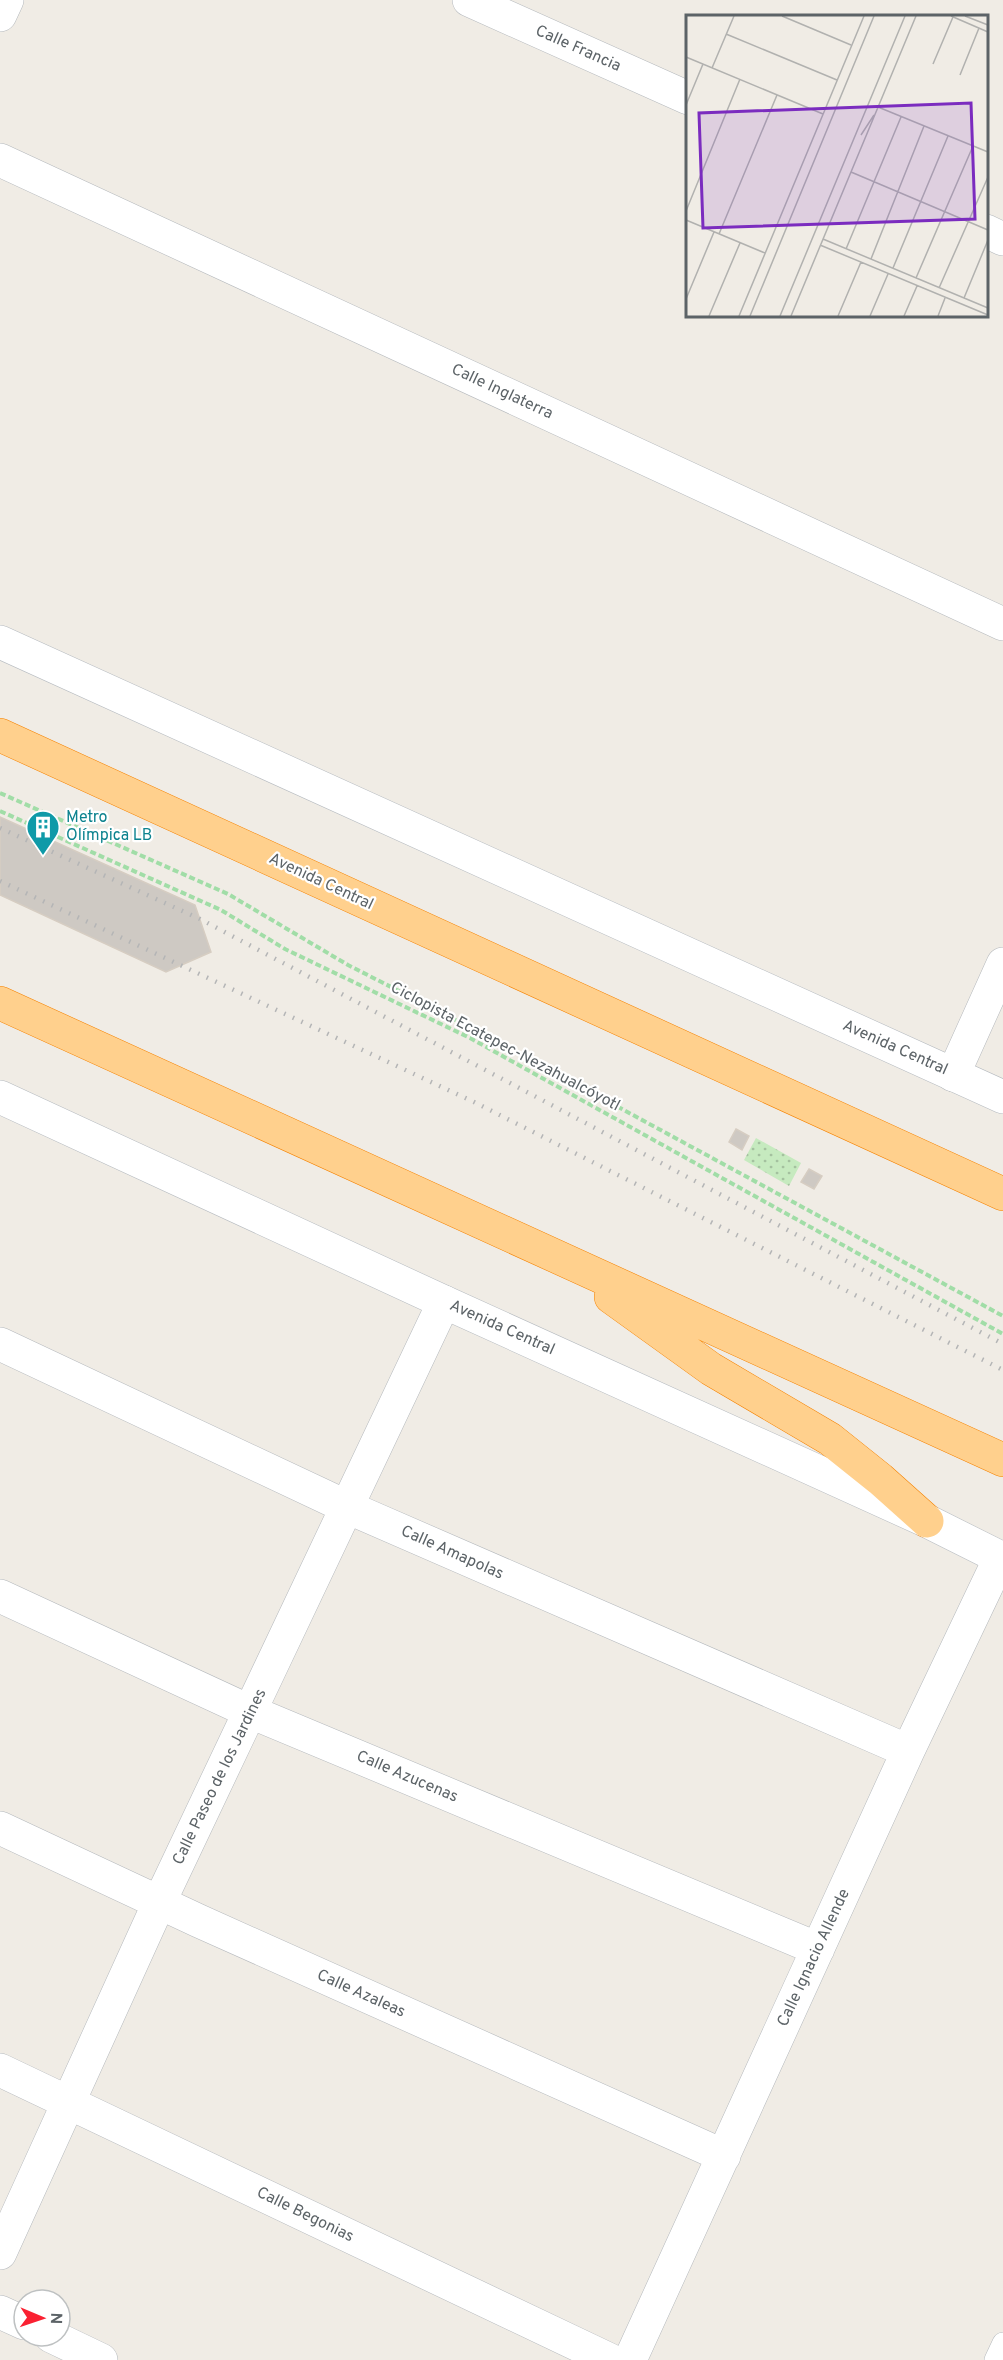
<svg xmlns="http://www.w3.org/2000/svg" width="1003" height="2360" font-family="Overpass,sans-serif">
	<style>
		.park { fill: url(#park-dots) }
		.building { fill: #cec9c3; stroke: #d6cdc2; stroke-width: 1.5 }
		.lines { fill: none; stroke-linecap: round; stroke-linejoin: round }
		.service-casing { stroke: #b5b9bd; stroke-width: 22 }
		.minor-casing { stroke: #b5b9bd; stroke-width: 34 }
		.tertiary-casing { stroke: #b5b9bd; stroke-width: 34 }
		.secondary-casing { stroke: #b6bbc0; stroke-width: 34 }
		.motorway-casing { stroke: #f58200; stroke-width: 34 }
		.path { stroke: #a1dda7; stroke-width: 4; stroke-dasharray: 6 3; stroke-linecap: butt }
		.service { stroke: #fff; stroke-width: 21 }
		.minor { stroke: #fff; stroke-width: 33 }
		.tertiary { stroke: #fff; stroke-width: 33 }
		.secondary { stroke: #fff; stroke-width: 33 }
		.motorway { stroke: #ffd08d; stroke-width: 33 }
		.rail { stroke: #b4b5b6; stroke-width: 4.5; stroke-dasharray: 1.5 8; stroke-linecap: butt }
		.labels { text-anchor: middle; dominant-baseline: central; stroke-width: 4.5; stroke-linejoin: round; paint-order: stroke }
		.street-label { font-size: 16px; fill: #5c6367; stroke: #fff }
		.culture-label { font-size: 16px; fill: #0d838f; stroke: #fff; text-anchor: start }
		.inset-road { fill: none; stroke: #b1b1af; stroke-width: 1.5 }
		.view { fill: #7b2cbf; fill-opacity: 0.15; stroke: #7b2cbf; stroke-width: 3 }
		.inset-edge { fill: none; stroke: #5c6367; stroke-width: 3 }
	</style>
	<defs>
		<pattern id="park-dots" width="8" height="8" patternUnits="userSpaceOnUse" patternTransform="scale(1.5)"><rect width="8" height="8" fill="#c6eabf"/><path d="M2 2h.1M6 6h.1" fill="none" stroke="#a4c19f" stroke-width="1.8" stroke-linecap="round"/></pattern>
	</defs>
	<rect width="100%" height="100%" fill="#f0ece5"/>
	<path class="park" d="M756,1138L801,1163L789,1186L744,1160Z"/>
	<path class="building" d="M0,817L195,905L211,952L166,972L0,895Z
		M736,1129L749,1136L742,1150L729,1142Z
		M809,1169L822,1176L814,1189L801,1182Z"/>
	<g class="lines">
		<defs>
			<path id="service" d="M995,2360L1003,2343"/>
			<path id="minor" d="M469,0L688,98
				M0,160L1003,624
				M986,231L1003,239
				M0,1344L347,1507L908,1751
				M0,1596L251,1712L818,1949
				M0,1828L199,1921L724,2156
				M0,2070L610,2360
				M0,2253L159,1903L444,1302
				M0,2312L24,2323
				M51,2336L101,2360
				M630,2360L908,1751L1000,1558"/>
			<path id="tertiary" d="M0,15L7,0
				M953,1075L1003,964"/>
			<path id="secondary" d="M0,642L1003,1097
				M0,1097L444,1302L927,1521L1003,1559"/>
			<path id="motorway" d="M0,735L1003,1194
				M0,1003L1003,1460
				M611,1297L711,1369L830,1439L880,1479L927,1521"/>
		</defs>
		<use href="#service" class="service-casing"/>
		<use href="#minor" class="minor-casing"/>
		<use href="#tertiary" class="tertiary-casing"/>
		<use href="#secondary" class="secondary-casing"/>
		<use href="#motorway" class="motorway-casing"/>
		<path class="path" d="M0,793L228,894L348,965L493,1039L1003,1316
			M0,811L221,910L285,949L470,1038L1003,1334"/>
		<use href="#service" class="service"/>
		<use href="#minor" class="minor"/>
		<use href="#tertiary" class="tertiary"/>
		<use href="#secondary" class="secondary"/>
		<use href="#motorway" class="motorway"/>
		<path class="rail" d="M0,828L200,919L1003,1344
			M0,881L474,1102L1003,1370"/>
	</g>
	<defs>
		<symbol id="building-pin" viewBox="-11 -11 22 30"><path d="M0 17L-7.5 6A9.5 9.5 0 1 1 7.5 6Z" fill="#0f9aa8" stroke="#fff"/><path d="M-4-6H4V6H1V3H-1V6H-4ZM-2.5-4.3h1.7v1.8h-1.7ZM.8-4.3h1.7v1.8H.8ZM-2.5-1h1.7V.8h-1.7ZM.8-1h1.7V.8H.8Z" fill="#fff"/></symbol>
	</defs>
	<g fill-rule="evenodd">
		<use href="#building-pin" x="24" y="808" width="38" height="52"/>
	</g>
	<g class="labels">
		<g class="street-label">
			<text transform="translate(578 49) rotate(24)">Calle Francia</text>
			<text transform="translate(502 392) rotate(25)">Calle Inglaterra</text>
			<text transform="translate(321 882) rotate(25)">Avenida Central</text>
			<text transform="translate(505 1047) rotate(28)">Ciclopista Ecatepec-Nezahualcóyotl</text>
			<text transform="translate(895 1048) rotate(24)">Avenida Central</text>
			<text transform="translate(502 1328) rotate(24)">Avenida Central</text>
			<text transform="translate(452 1553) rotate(24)">Calle Amapolas</text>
			<text transform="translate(220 1777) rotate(-64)">Calle Paseo de los Jardines</text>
			<text transform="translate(407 1777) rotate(23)">Calle Azucenas</text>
			<text transform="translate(814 1958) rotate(-65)">Calle Ignacio Allende</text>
			<text transform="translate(361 1994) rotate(24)">Calle Azaleas</text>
			<text transform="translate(305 2215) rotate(26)">Calle Begonias</text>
		</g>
		<g class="culture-label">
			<text x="66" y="818">Metro<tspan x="66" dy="18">Olímpica LB</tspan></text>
		</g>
	</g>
	<g transform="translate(686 15)">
		<rect width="302" height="302" fill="#f0ece5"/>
		<path class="inset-road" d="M96,1L165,30M265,1L302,17M279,1L302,10M40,19L151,65M0,42L137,99M247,49L267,2M26,53L48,1M274,60L293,13M0,90L17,49M192,92L302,137M175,120L188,100M165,157L302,215M0,196L54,64M0,205L79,238M33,219L91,80M137,224L302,293M134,230L302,300M160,234L215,102M185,244L238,111M207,253L262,121M230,263L287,131M253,273L302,162M278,283L302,225M0,284L28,217M23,301L54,228M53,301L178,1M64,301L188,1M94,301L219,1M105,301L230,1M152,301L175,247M184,301L202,259M218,301L231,271M252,301L259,283"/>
		<path class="view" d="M285,88L289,204L17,213L13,98Z"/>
		<rect width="302" height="302" class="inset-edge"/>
	</g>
	<g transform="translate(42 2318) rotate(92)"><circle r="28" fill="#ffffff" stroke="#bec1c2" stroke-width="1.5"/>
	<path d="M0-4.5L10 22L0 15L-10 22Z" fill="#fa2132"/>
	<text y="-9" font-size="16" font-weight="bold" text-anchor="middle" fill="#5c6367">N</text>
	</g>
</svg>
